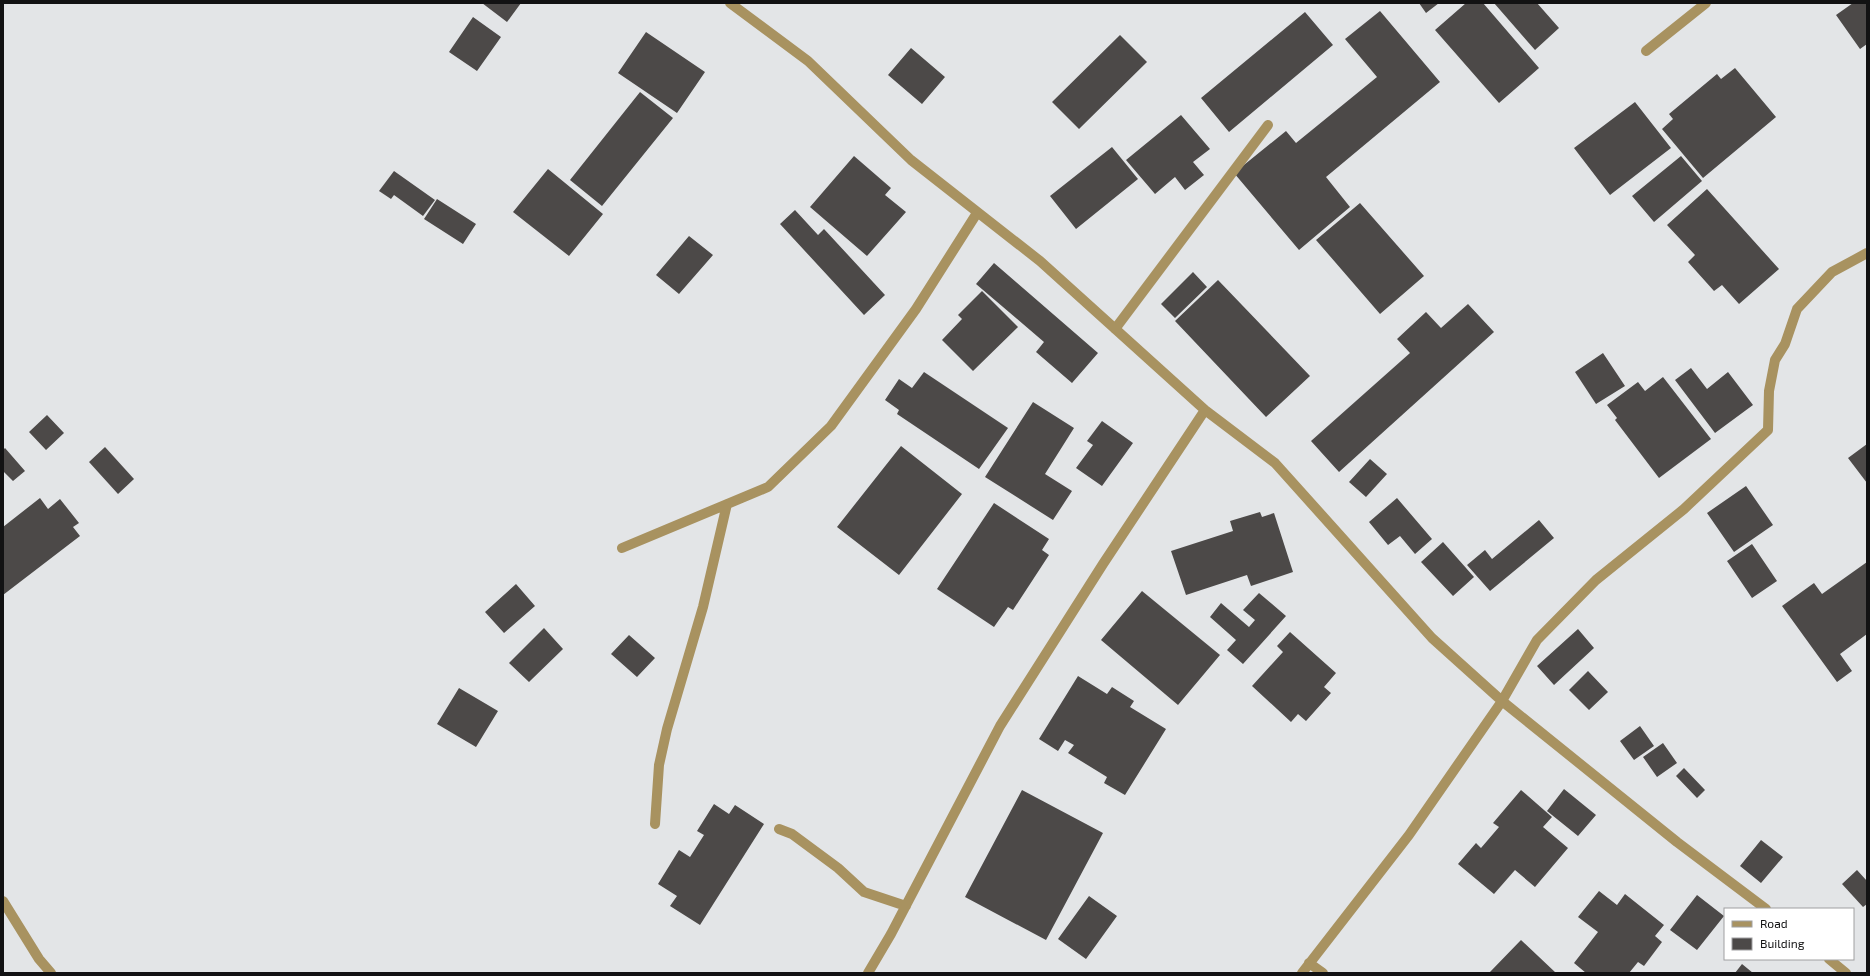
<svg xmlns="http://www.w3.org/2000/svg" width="1870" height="976" font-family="'Exo 2',sans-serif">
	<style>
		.building { fill: #4c4948 }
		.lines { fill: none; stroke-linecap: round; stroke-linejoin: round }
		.street { stroke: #a89260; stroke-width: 10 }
	</style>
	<rect width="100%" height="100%" fill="#e3e5e7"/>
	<path class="building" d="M482,3H521L507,22Z
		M1419,3H1439L1426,13Z
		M1466,3H1483L1539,68L1499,103L1435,30Z
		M1494,3H1537L1559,28L1535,50Z
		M1853,3H1867V44L1860,49L1836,15Z
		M1380,11L1440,82L1326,177L1350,207L1299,250L1234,173L1286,131L1296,143L1377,77L1345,39Z
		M1305,12L1333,45L1229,132L1201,98Z
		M473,17L501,37L477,71L449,52Z
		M646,32L705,72L677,113L618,73Z
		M1120,35L1147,62L1079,129L1052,102Z
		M911,48L945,77L922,104L888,75Z
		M1735,68L1776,117L1703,178L1662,129L1673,119L1669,114L1717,74L1721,79Z
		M640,92L673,118L602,206L570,180Z
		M1635,102L1671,148L1610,195L1574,148Z
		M1181,115L1210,149L1193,162L1204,175L1185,190L1175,177L1155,194L1126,160Z
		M1112,147L1138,179L1076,229L1050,196Z
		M854,156L891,188L885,195L906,212L867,256L810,207Z
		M1681,156L1702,181L1654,222L1632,196Z
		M548,169L603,214L569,256L513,212Z
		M394,171L435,200L423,216L394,195L391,199L379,191Z
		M1707,189L1779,269L1739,304L1722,285L1714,291L1688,262L1695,255L1667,225Z
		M437,199L476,224L463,244L424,219Z
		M1360,203L1424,276L1380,314L1316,240Z
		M795,210L818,235L824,229L885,295L864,315L780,224Z
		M689,236L713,255L679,294L656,275Z
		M994,263L1098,353L1072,383L1036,352L1044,342L976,284Z
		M1193,272L1207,287L1175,318L1161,304Z
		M1218,280L1310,376L1266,417L1175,321Z
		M982,291L1018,327L973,371L942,340L962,319L958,315Z
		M1468,304L1494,332L1339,472L1311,441L1410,353L1397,339L1426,312L1441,328Z
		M1603,353L1625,386L1596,404L1575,372Z
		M1691,368L1707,389L1728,372L1753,405L1715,433L1675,380Z
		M924,372L1008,428L979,469L897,414L899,410L885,400L899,379L912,388Z
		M1663,377L1711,439L1659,478L1615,420L1617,418L1607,405L1638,382L1645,391Z
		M1033,402L1074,428L1045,474L1072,491L1053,520L985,477Z
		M47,415L64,433L46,450L29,432Z
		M1102,421L1133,443L1102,486L1076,468L1093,445L1087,441Z
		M1867,444V483L1848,458Z
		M901,446L962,494L899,575L837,527Z
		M105,447L134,479L118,494L89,462Z
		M5,448L25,471L13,481L3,471V450Z
		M1370,459L1387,474L1366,497L1349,482Z
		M1746,486L1773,525L1734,552L1707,513Z
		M40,498L48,509L60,499L79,523L73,527L80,536L3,595V527Z
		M1397,498L1432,539L1415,554L1400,536L1388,545L1369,522Z
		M994,503L1049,539L1042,550L1049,555L1013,610L1008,607L994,627L937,589Z
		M1260,512L1262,517L1274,513L1293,572L1251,586L1247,575L1186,595L1171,551L1233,531L1230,521Z
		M1539,520L1554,538L1490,591L1467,565L1485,550L1492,559Z
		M1443,542L1474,577L1453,596L1421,562Z
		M1752,544L1777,581L1752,598L1727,561Z
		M1867,562V634L1840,654L1852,671L1837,682L1782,606L1814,583L1822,594Z
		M516,584L535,606L504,633L485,612Z
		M1142,591L1220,655L1178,705L1101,640Z
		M1259,593L1286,616L1243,664L1227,650L1236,640L1210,617L1221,603L1249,627L1255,620L1243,610Z
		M544,628L563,649L529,682L509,663Z
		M1578,629L1594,648L1554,685L1537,666Z
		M1290,632L1336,673L1324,687L1331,693L1306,721L1298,714L1291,722L1252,686L1283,652L1277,646Z
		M629,635L655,658L637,677L611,654Z
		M1588,671L1608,692L1589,710L1569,690Z
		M1078,676L1107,694L1112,687L1134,701L1130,707L1166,729L1125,795L1104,783L1107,777L1068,753L1074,745L1065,740L1058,751L1039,739Z
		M459,688L498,711L476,747L437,724Z
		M1640,726L1654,746L1634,760L1620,741Z
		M1663,743L1677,763L1657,777L1643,757Z
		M1684,768L1705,790L1697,798L1676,776Z
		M1564,789L1596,815L1578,836L1547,811Z
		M1022,790L1103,833L1046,940L965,897Z
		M1521,790L1552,817L1543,827L1568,848L1535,887L1515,870L1494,894L1458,864L1476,843L1481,848L1499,827L1493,823Z
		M714,804L729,814L735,805L764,824L700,925L670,906L677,896L658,884L679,850L690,857L704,835L697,831Z
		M1761,840L1783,857L1761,883L1740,866Z
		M1857,870L1867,881V904L1863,907L1842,884Z
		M1599,891L1617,905L1625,894L1664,925L1655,936L1662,942L1644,966L1638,962L1629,973H1586L1574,963L1598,932L1578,917Z
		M1697,895L1724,916L1697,950L1670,930Z
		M1089,896L1117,916L1086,959L1058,939Z
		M1521,940L1556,973H1489Z
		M1742,964L1753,973H1735Z"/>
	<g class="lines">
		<path class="street" d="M730,3L808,61L911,160L1040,261L1205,410L1275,463L1432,638L1502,701L1677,842L1766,909
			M1646,51L1706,3
			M1115,329L1268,125
			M622,548L768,487L831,426L916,309L977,213
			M655,824L659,765L667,729L703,607L727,504
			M779,829L792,834L838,868L864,892L906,906
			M3,901L39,959L51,973
			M1829,959L1846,973
			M1309,963L1323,973
			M868,973L891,934L1000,726L1103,564L1205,410
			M1302,973L1409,835L1502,701L1537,640L1596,580L1684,509L1768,430L1769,391L1775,360L1785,344L1797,309L1832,272L1867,253"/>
	</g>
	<rect width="1870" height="976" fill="none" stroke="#121213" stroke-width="8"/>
	<rect x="1724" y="908" width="130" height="52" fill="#ffffff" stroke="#a0a0a1"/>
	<rect x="1732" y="921" width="20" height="6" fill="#a89260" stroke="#a0a0a1"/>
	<text x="1760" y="928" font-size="12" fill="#121213">Road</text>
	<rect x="1732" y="938" width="20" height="12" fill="#4c4948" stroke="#a0a0a1"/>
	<text x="1760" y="948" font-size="12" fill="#121213">Building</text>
</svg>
